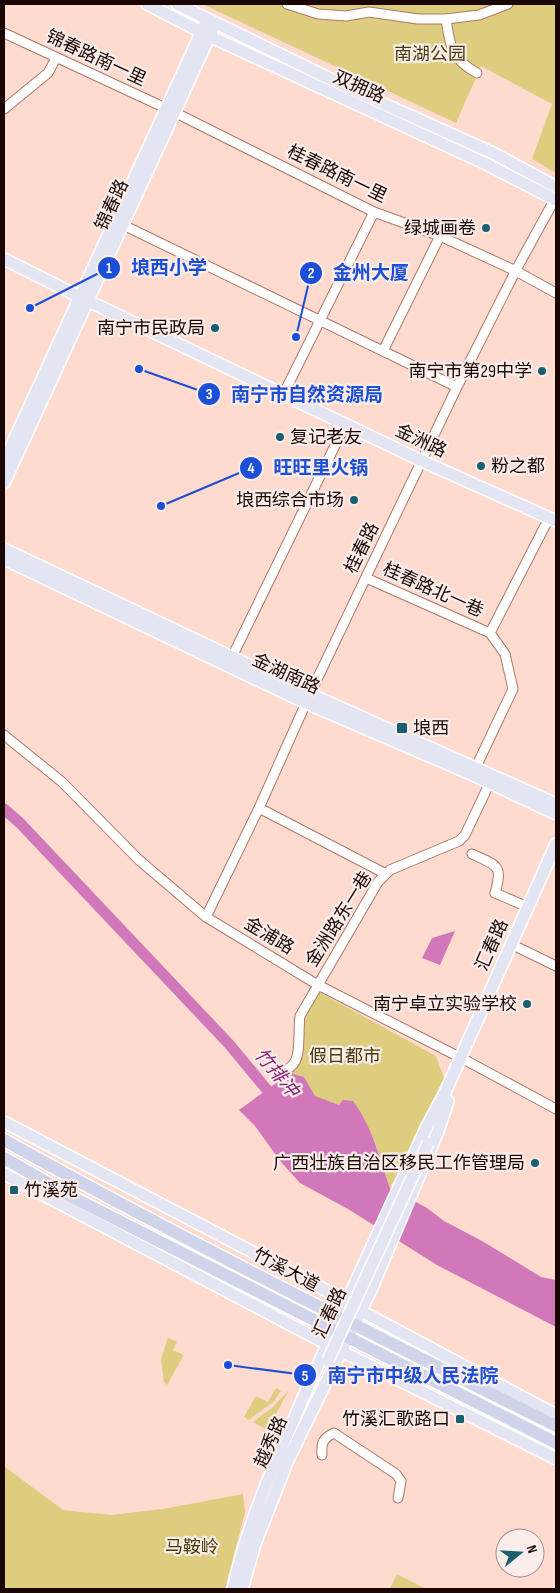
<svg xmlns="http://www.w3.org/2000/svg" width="560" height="1593" font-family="'Sofia Sans Condensed','Noto Sans SC',sans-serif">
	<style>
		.green { fill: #decd7f }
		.water { fill: #d078b9 }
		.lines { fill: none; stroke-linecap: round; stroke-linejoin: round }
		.river { stroke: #d078b9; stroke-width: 11 }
		.minor-casing { stroke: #af7867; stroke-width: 11 }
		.major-casing { stroke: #fff; stroke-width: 14 }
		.highway-casing { stroke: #fff; stroke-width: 15 }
		.minor { stroke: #fff; stroke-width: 9 }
		.major { stroke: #e3e5f3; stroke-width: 11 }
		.highway { stroke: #d0d4eb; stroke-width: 12 }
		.major-bridge-casing { stroke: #fff; stroke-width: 14; stroke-linecap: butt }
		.major-bridge { stroke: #e3e5f3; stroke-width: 11 }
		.poi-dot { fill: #195f70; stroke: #faedea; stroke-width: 2 }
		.labels { text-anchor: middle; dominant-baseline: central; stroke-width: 4.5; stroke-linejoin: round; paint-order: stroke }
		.park-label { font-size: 18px; fill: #463c0b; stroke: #faedea }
		.street-label { font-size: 18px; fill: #1a0703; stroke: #faedea }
		.poi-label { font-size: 18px; fill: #1a0703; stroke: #faedea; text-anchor: end }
		.water-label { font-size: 19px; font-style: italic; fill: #8b2376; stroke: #faedea }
		.leader { fill: none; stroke: #1d4ed8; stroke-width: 2 }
		.callout-dot { fill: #1d4ed8; stroke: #faedea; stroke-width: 2 }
		.mark-label { font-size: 15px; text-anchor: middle; font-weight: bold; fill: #fff }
		.callout-label { font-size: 19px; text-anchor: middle; font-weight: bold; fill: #1d4ed8; stroke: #faedea; stroke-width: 4.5; stroke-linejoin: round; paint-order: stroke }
	</style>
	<rect width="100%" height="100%" fill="#ffdacf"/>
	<path class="green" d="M202,4H556V173L532,159L552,104L481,66L456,123Z
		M319,992L436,1056L444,1078L390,1188L375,1142L339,1105L315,1096L304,1077L290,1073L300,1060L303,1023Z
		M168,1338L177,1342L173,1350L184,1355L167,1385L164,1382L161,1359Z
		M276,1388L281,1391L274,1401L249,1420L244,1417L256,1396L268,1402Z
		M289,1390L267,1430L253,1422L273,1407Z
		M5,1467L63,1510L112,1515L163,1509L243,1494L245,1512L225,1589H4V1468Z
		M397,1574L426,1589H390Z"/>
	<path class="water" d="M455,931L440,965L422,958L432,938Z
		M290,1073L304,1077L315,1096L339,1105L343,1100L353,1101C372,1126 380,1159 390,1188L427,1208L444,1221L482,1241L541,1277L556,1280V1327L437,1265L348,1209L300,1183L281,1162L255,1126L239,1110Z"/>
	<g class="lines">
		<path class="river" d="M4,809L20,823L229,1044L277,1102"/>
		<defs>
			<path id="minor" d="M287,4L318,14L346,16L369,12L418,19H446L479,15L508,4
				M446,19C450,46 451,59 477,73
				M4,33L174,112L374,212L440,236L516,271L556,293
				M4,109L48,73L56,58
				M117,222L457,387
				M383,351L440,236
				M283,395L374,212
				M366,578L490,633L505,654L513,689L476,767
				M490,633L549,518
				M232,657L345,425
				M4,735L62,782L139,860L206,917L318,985L467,1061L556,1109
				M259,808L386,874
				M472,854C498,866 503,865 495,893L528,907
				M206,917L259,808L310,694L457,387L517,268L556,197
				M517,947L556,966
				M285,1071C288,1069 292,1066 294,1063C301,1055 298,1028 300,1016L378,882L390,870L459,841L465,835L492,778
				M322,1455C321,1443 323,1438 334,1433L396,1474L401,1481L398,1498"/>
			<path id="major" d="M147,4L209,36L486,164L556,200
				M177,4L353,90L495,154L556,187
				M4,259L80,297L422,461L556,521
				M4,462L207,20
				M4,483L215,24
				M4,549L310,694L556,804
				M4,559L306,703L473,775L556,814
				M439,1106L556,844
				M4,1122L346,1301L361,1311L556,1415
				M4,1174L327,1344L556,1459
				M233,1589C248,1520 278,1456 306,1391C346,1302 387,1214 427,1126L442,1098
				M242,1589L255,1544L288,1460L371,1290L438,1131L448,1101"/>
			<path id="highway" d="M4,1140C185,1241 371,1333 556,1426
				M4,1158L72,1197L556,1443"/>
		</defs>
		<use href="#minor" class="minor-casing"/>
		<use href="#major" class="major-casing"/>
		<use href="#highway" class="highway-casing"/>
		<use href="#minor" class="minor"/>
		<use href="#major" class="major"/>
		<use href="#highway" class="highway"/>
		<defs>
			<path id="major-bridge" d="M328,1360L428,1143"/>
		</defs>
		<use href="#major-bridge" class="major-bridge-casing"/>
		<use href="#major-bridge" class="major-bridge"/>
	</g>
	<g class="poi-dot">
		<circle cx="486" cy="228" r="5"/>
		<circle cx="215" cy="328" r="5"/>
		<circle cx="542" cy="371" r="5"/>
		<circle cx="280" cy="437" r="5"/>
		<circle cx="481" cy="466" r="5"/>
		<circle cx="354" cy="500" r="5"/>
		<rect x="396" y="722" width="12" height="12" rx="2.5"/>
		<circle cx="527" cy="1004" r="5"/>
		<circle cx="535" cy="1163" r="5"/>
		<rect x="9" y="1185" width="10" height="10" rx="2.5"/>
		<rect x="455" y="1414" width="10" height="10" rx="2.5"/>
	</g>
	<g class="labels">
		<g class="park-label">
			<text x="430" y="54">南湖公园</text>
			<text x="345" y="1056">假日都市</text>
			<text x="192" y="1547">马鞍岭</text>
		</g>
		<g class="street-label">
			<text transform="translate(96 58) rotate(25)">锦春路南一里</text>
			<text transform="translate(359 87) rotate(24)">双拥路</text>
			<text transform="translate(337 174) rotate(26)">桂春路南一里</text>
			<text transform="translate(112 205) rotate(-65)">锦春路</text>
			<text transform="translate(421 441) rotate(25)">金洲路</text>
			<text transform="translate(362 548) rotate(-64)">桂春路</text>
			<text transform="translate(433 590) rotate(24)">桂春路北一巷</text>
			<text transform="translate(286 674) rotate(25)">金湖南路</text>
			<text transform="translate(339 919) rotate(-58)">金洲路东一巷</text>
			<text transform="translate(269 936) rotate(31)">金浦路</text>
			<text transform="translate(492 945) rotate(-66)">汇春路</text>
			<text transform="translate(286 1270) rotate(28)">竹溪大道</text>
			<text transform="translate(330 1313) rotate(-65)">汇春路</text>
			<text transform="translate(271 1442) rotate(-66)">越秀路</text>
		</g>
		<g class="poi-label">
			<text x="476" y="228">绿城画卷</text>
			<text x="205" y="328">南宁市民政局</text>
			<text x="532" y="371">南宁市第29中学</text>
			<text x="290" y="437" text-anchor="start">复记老友</text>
			<text x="491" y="466" text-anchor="start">粉之都</text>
			<text x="344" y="500">埌西综合市场</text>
			<text x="413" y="728" text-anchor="start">埌西</text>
			<text x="517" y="1004">南宁卓立实验学校</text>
			<text x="525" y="1163">广西壮族自治区移民工作管理局</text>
			<text x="24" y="1190" text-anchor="start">竹溪苑</text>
			<text x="450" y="1419">竹溪汇歌路口</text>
		</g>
		<g class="water-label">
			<text transform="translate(276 1073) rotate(50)">竹排冲</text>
		</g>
	</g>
	<path class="leader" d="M30 308L109 268M296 337L311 273M139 369L209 394M161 506L251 468M228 1365L305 1375"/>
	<g class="callout-dot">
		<circle cx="30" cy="308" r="5"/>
		<circle cx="296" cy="337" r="5"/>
		<circle cx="139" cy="369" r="5"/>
		<circle cx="161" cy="506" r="5"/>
		<circle cx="228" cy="1365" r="5"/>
		<circle cx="109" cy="268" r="12"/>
		<circle cx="311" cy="273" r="12"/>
		<circle cx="209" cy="394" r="12"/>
		<circle cx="251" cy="468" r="12"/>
		<circle cx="305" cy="1375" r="12"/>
	</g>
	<g class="mark-label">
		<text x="109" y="273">1</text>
		<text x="311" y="278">2</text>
		<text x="209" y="399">3</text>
		<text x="251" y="473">4</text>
		<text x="305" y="1381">5</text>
	</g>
	<g class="callout-label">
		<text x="169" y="274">埌西小学</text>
		<text x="371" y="279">金州大厦</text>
		<text x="307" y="401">南宁市自然资源局</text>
		<text x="321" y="474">旺旺里火锅</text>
		<text x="413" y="1382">南宁市中级人民法院</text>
	</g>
	<rect width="560" height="1593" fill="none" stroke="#1a0703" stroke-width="10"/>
	<g transform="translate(520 1553) rotate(72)"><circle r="24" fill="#faedea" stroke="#a0918e"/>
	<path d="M0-4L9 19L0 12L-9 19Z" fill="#195f70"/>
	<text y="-8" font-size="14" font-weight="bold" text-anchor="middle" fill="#1a0703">N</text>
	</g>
</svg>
